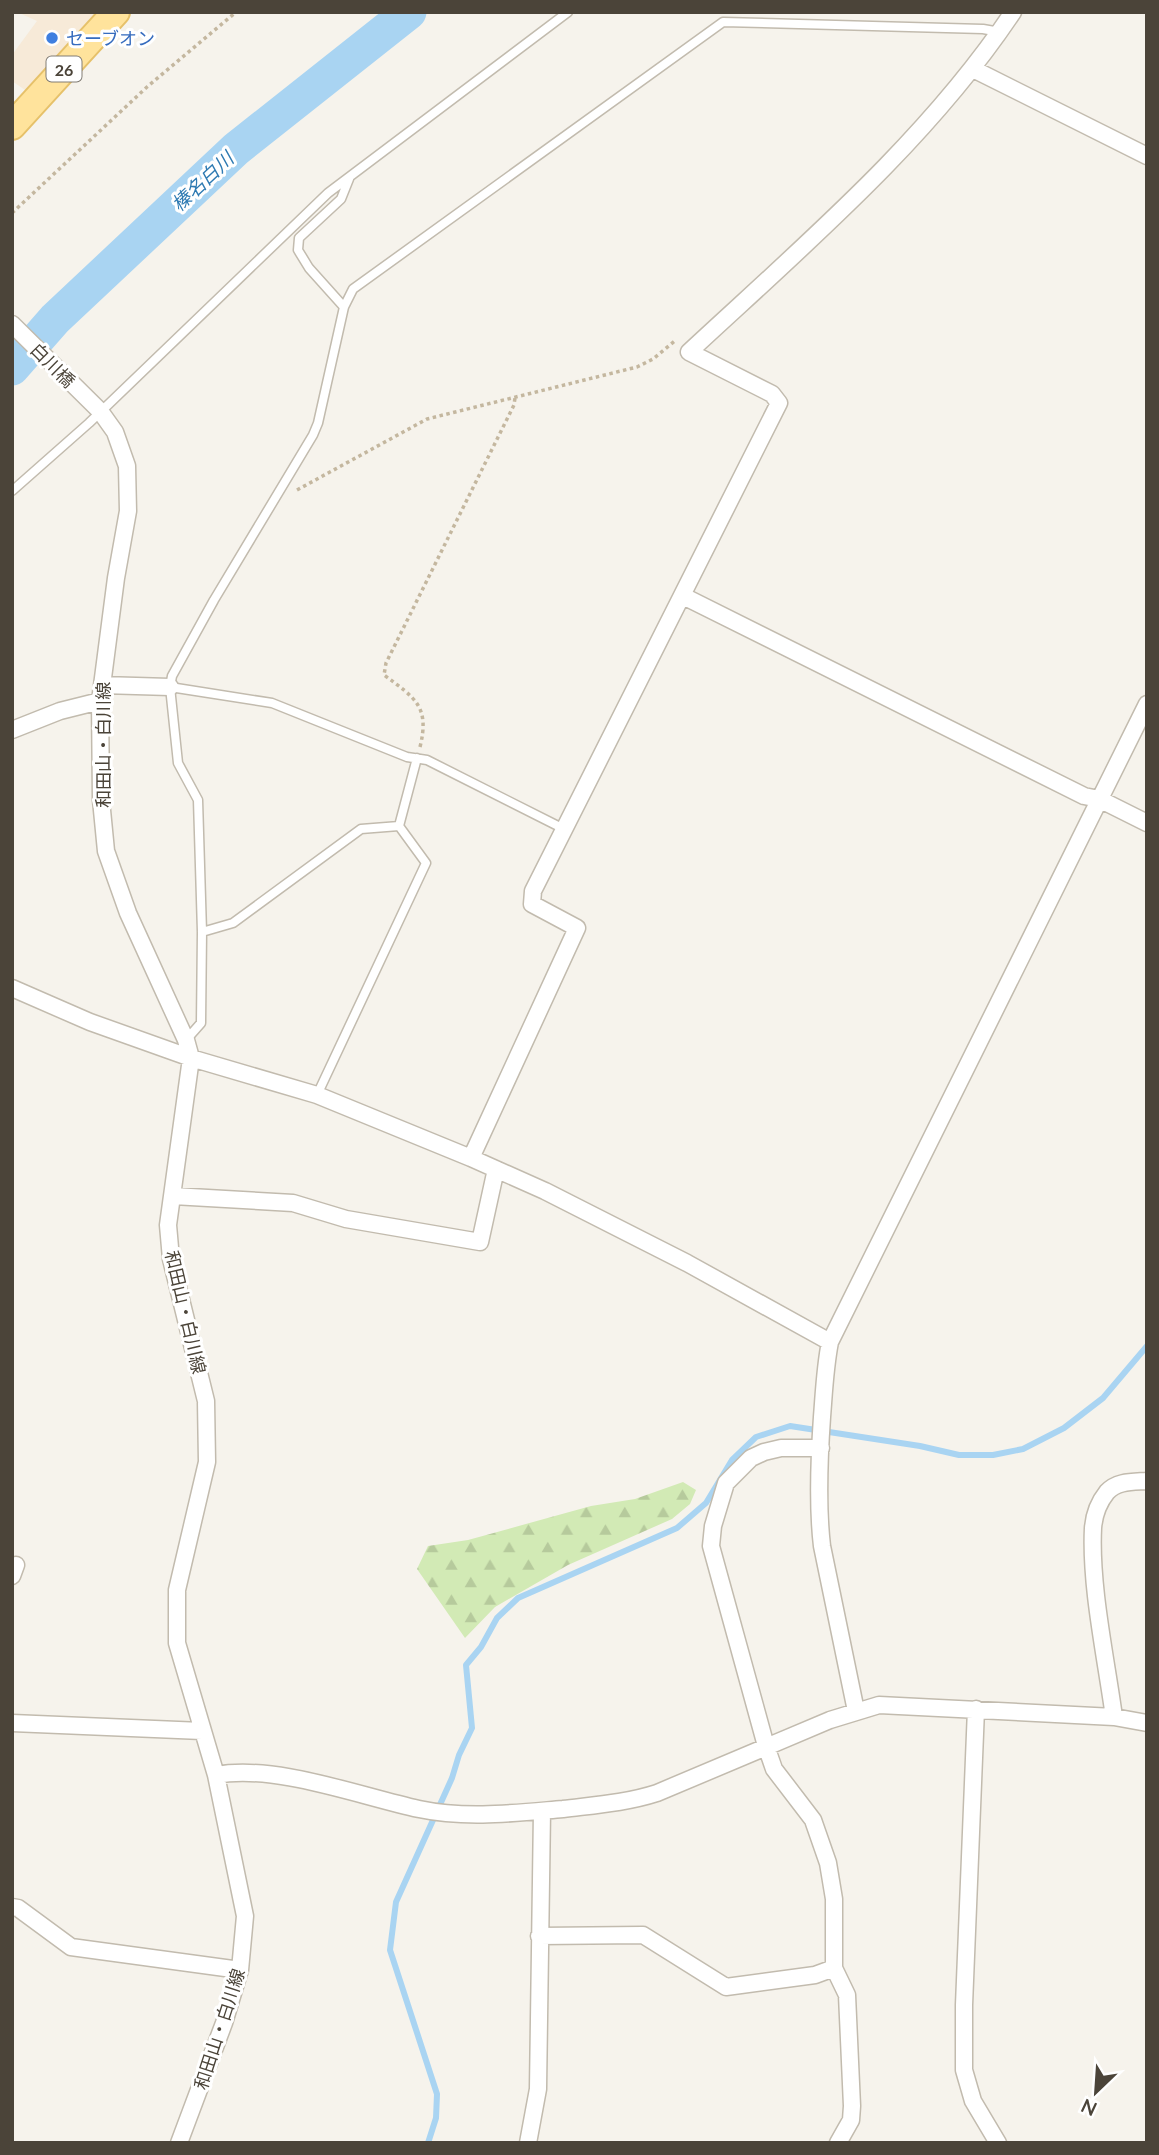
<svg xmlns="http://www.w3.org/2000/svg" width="1159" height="2155" font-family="Lato,'Noto Sans JP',sans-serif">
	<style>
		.commercial { fill: #f7ead8 }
		.forest { fill: url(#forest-firs) }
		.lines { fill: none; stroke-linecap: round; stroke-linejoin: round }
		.stream { stroke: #a9d4f2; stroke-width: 6 }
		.river { stroke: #a9d4f2; stroke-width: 35 }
		.service-casing { stroke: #c2bbae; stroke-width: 11 }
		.minor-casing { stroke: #c2bbae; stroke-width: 19 }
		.primary-casing { stroke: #e6c16a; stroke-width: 30 }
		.path { stroke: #c4b79f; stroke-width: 3.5; stroke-dasharray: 3.5 3.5; stroke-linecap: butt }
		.service { stroke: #fff; stroke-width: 8 }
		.minor { stroke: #fff; stroke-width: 16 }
		.primary { stroke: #ffe39c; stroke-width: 26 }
		.shop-dot { fill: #3f7fe0; stroke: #fff; stroke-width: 2.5 }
		.labels { text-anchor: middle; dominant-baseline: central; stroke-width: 6; stroke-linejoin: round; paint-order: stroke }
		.shield { fill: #fff; stroke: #817c74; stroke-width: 2 }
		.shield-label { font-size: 16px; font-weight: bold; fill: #4b4439 }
		.shop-label { font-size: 18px; fill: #366cbe; stroke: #fff; text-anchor: start }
		.street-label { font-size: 18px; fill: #4b4439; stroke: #fff }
		.water-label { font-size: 19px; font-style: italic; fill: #2e7ab2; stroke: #fff }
	</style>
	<defs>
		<pattern id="forest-firs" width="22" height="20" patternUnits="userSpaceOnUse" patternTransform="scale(1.75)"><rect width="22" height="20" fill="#d2eab5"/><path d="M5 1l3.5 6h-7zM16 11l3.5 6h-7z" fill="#b6ca9c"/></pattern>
	</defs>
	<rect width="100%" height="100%" fill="#f6f3ec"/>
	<path class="commercial" d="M17,12H102L28,92L12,81V55L37,21Z"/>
	<path class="forest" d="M683,1482L696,1490L690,1504L672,1519L568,1565L495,1607L465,1638L417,1569L428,1546L468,1540L591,1506L635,1499Z"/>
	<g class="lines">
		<path class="stream" d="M428,2143L436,2118L437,2094L390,1950L396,1902L452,1778L459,1755L472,1728L466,1665L481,1647L497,1618L518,1598L677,1528L706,1503L732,1460L756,1437L790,1426L920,1446L959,1455H993L1023,1449L1064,1428L1103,1398L1147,1346"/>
		<path class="river" d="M12,368L55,319L236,149L409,12"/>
		<defs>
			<path id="service" d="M344,307L309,268L298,250L299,238L341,199L349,179
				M12,491L89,423L328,193L568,12
				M170,687L272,703L407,757L427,760L564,829
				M202,932L233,923L361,829L399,826
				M186,1040L201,1023L202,932L198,800L178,763L170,687L172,676L214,600L313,435L318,423L344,307L353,289L723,22L983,29L1000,32
				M317,1095L426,863L399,826L417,758"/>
			<path id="minor" d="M973,69L1147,156
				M12,324L100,411L115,432L127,466L128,511L116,578L100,701L101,800L106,851L128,913L186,1040L191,1058L168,1225L171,1259L206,1401L207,1462L177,1590V1643L216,1775L245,1916L240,1970L224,2023L179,2143
				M683,596L1084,796L1099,799L1147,823
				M102,685L170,687
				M12,730L60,711L100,701
				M12,988L90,1022L191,1058L317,1095L471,1158L545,1191L687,1263L830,1342
				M471,1158L577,928L532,904L533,891L779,403L772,394L689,352C802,247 927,141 1013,12
				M173,1196L293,1203L346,1219L480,1242L496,1169
				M821,1448H781L764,1452L751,1458L726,1483L713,1526L711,1546L766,1746L774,1769L813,1820L828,1863L834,1899V1968L847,1995L852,2106L851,2120L838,2143
				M12,1576L16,1565
				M976,1709L964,2005V2070L973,2101L998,2143
				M856,1711L822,1546C817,1504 819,1460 822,1417C824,1392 825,1367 830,1342L1147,704
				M1114,1717C1106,1658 1090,1586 1093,1528C1094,1515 1099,1502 1107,1492C1117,1481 1132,1482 1147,1481
				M12,1723L202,1731
				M216,1775C276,1764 359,1796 419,1809C466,1819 515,1813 563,1809C595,1805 626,1803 657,1793L830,1720L879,1705L1114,1717L1147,1723
				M12,1907L18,1908L71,1947L240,1970
				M539,1936L643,1935L726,1987L815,1975L834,1968
				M528,2143L538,2089L542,1811"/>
			<path id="primary" d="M12,126L116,12"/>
		</defs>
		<use href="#service" class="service-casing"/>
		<use href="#minor" class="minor-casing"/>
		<use href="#primary" class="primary-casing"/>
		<path class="path" d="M12,213L147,87L236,12
			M297,490L427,419L637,367L653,359L676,340
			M420,747C430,706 415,698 384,675L386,663L514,405L515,398"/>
		<use href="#service" class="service"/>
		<use href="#minor" class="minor"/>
		<use href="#primary" class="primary"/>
	</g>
	<circle class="shop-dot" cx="52" cy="38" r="7"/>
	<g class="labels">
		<rect class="shield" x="46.5" y="56.5" width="35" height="25" rx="5"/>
		<g class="shield-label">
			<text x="64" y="69">26</text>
		</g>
		<g class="shop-label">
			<text x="66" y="38">セーブオン</text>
		</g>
		<g class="street-label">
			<text transform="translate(53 365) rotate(45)">白川橋</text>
			<text transform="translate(103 745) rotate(-90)">和田山・白川線</text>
			<text transform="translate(186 1312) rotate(77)">和田山・白川線</text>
			<text transform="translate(219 2029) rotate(-72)">和田山・白川線</text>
		</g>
		<g class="water-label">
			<text transform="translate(202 181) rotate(-43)">榛名白川</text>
		</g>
	</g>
	<rect width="1159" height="2155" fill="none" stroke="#4b4439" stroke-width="28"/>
	<g transform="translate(1096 2092) rotate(205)" stroke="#ffffff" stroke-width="5" paint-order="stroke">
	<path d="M0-5L12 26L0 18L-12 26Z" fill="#4b4439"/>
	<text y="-10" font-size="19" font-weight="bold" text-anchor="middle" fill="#4b4439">N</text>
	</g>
</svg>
